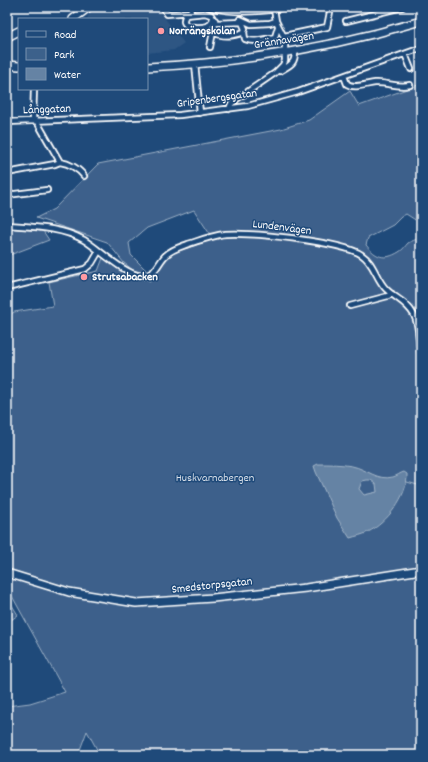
<svg xmlns="http://www.w3.org/2000/svg" width="428" height="762" font-family="Dekko,sans-serif">
	<style>
		.built { fill: #2e5683 }
		.green { fill: #3c618b; stroke: #9eb0c5 }
		.water { fill: #6583a4; stroke: #a3b5c8; fill-rule: evenodd }
		.lines { fill: none; stroke-linecap: round; stroke-linejoin: round }
		.stream { stroke: #a3b5c8; stroke-width: 1 }
		.street-casing { stroke: #fff; stroke-width: 8 }
		.secondary-casing { stroke: #fff; stroke-width: 10 }
		.street { stroke: #1f4a7a; stroke-width: 4.5 }
		.secondary { stroke: #1f4a7a; stroke-width: 7 }
		.poi-dot { fill: #ff9aa2; stroke: #1f4a7a; stroke-width: 1.5 }
		.labels { text-anchor: middle; dominant-baseline: central; stroke-width: 3; stroke-linejoin: round; paint-order: stroke }
		.poi-label { font-size: 12px; font-weight: bold; fill: #fff; stroke: #1f4a7a; text-anchor: start }
		.street-label { font-size: 12px; fill: #fff; stroke: #1f4a7a }
		.park-label { font-size: 12px; fill: #d8dfe8; stroke: #1f4a7a }
	</style>
	<rect width="100%" height="100%" fill="#1f4a7a"/>
	<filter id="ink" filterUnits="userSpaceOnUse"><feTurbulence type="fractalNoise" baseFrequency=".025" numOctaves="2"/><feDisplacementMap in="SourceGraphic" scale="8" xChannelSelector="R" yChannelSelector="G"/><feConvolveMatrix kernelMatrix="1 2 1 2 8 2 1 2 1" color-interpolation-filters="sRGB"/></filter>
	<g filter="url(#ink)">
		<path class="built" d="M98,7H156L184,43L174,50L147,53V19H87L90,12Z"/>
		<path class="green" d="M421,84V229L417,221L406,214L401,217L393,225L368,238L366,245C376,257 384,261 399,252C403,250 405,246 408,243C413,240 418,240 421,235V755H100L87,731L78,755H7V706L30,703L65,692L7,587V317L14,312L53,306L49,282L98,271L103,258L150,281L161,264L174,253L213,239L194,210L147,228L129,243L131,255L146,270L143,273L133,270L124,263L107,242L36,218L54,209L98,164L281,129L309,120L350,91L359,106Z
			M7,228L43,231L49,240L7,256Z
			M7,597L18,615L7,623Z"/>
		<path class="water" d="M318,464C330,464 341,464 352,466C367,469 377,481 393,477C397,476 400,473 404,472L407,474C408,495 387,523 368,532C363,535 356,536 350,538L337,518L316,472L314,466ZM367,480H371L376,484L377,492L364,495L359,489L362,481Z"/>
		<g class="lines">
			<path class="stream" d="M407,482L421,486"/>
			<defs>
				<path id="street" d="M163,7L167,14L190,12L192,7
					M210,7C235,14 262,12 287,7
					M240,19L251,24L270,23L276,21
					M214,20L211,15L205,13L186,15C177,29 200,28 208,26L212,21L215,20
					M346,21L402,7
					M244,32L245,39C254,43 266,39 275,37L278,27
					M284,36L327,27L331,7
					M210,47L213,32C222,37 234,36 244,32L245,29L242,22L215,23L213,32
					M405,54L411,69
					M195,64L200,113
					M280,71C290,65 295,64 295,52
					M344,76L347,84C355,89 366,84 375,83C387,82 397,88 410,85
					M229,109L231,104L237,99L275,73L283,65L285,61V39L276,21L274,9
					M33,120L34,89
					M36,120L60,162
					M7,122L180,115L248,106L298,92L421,48
					M60,162C69,163 79,169 84,176
					M7,173L55,164L60,162
					M7,195L47,190
					M7,225C32,227 61,227 84,240C99,249 125,275 142,276C156,276 158,262 166,255C172,249 180,247 188,244C198,241 209,237 219,235C242,230 344,242 362,255C374,263 376,279 386,289C396,299 407,302 414,315C420,327 418,342 421,354
					M7,288L85,269L92,263L99,251
					M350,306L388,296L392,294"/>
				<path id="secondary" d="M73,19L89,7
					M7,37L19,31
					M7,65L19,66
					M147,67C242,63 330,48 421,21
					M7,573L69,592L136,603L213,598L306,588L421,570"/>
			</defs>
			<use href="#street" class="street-casing"/>
			<use href="#secondary" class="secondary-casing"/>
			<use href="#street" class="street"/>
			<use href="#secondary" class="secondary"/>
		</g>
	</g>
	<g class="poi-dot">
		<circle cx="161" cy="31" r="4"/>
		<circle cx="84" cy="277" r="4"/>
	</g>
	<g class="labels">
		<g class="poi-label">
			<text x="169" y="31">Norrängskolan</text>
			<text x="92" y="277">Strutsabacken</text>
		</g>
		<g class="street-label">
			<text transform="translate(284 41) rotate(-9)">Grännavägen</text>
			<text transform="translate(217 99) rotate(-8)">Gripenbergsgatan</text>
			<text transform="translate(47 110) rotate(-2)">Långgatan</text>
			<text transform="translate(282 228) rotate(7)">Lundenvägen</text>
			<text transform="translate(212 586) rotate(-6)">Smedstorpsgatan</text>
		</g>
		<g class="park-label">
			<text x="215" y="478">Huskvarnabergen</text>
		</g>
	</g>
	<rect width="428" height="762" fill="none" stroke="#1f4a7a" stroke-width="24"/>
	<rect x="12" y="12" width="404" height="738" fill="none" stroke="#fff" stroke-width="1.5" filter="url(#ink)"/>
	<rect x="18" y="18" width="130" height="72" fill="#1f4a7a" stroke="#7992af"/>
	<rect x="26" y="31" width="20" height="6" fill="#1f4a7a" stroke="#7992af"/>
	<text x="54" y="38" font-size="12" fill="#ffffff">Road</text>
	<rect x="26" y="48" width="20" height="12" fill="#3c618b" stroke="#7992af"/>
	<text x="54" y="58" font-size="12" fill="#ffffff">Park</text>
	<rect x="26" y="68" width="20" height="12" fill="#6583a4" stroke="#7992af"/>
	<text x="54" y="78" font-size="12" fill="#ffffff">Water</text>
</svg>
